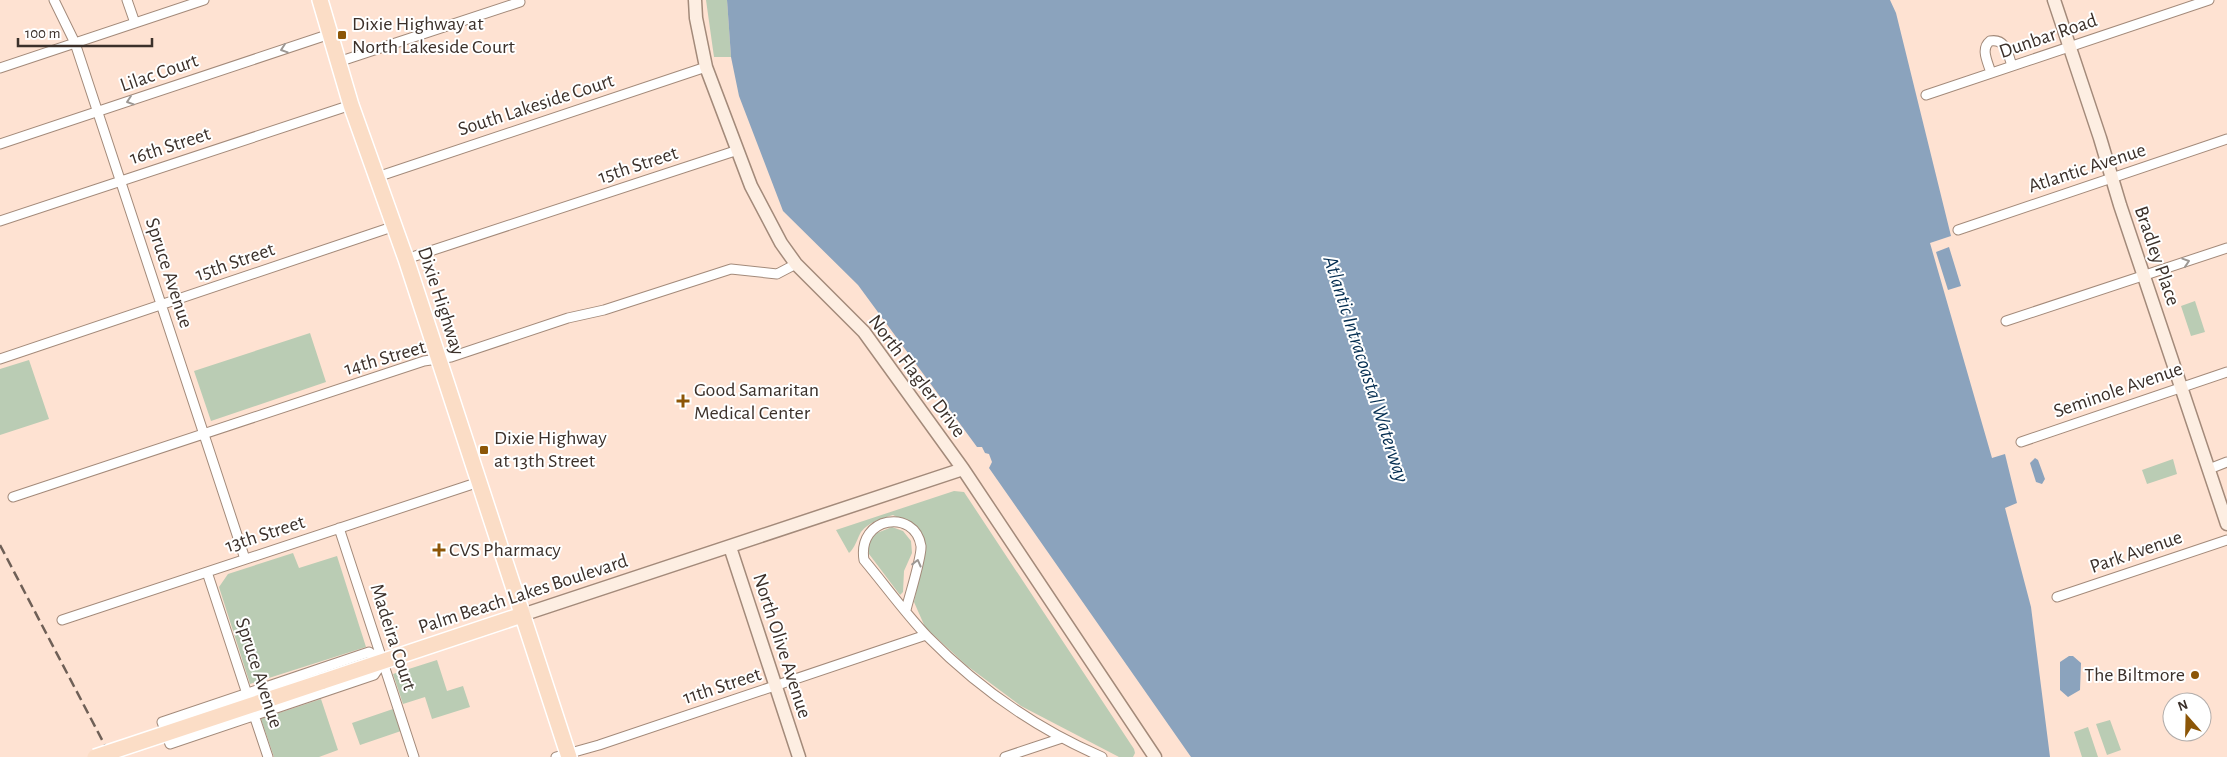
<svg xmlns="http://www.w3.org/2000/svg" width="2227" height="757" font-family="'Alegreya Sans',sans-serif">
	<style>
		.green { fill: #baccb4 }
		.water { fill: #8ba3bd }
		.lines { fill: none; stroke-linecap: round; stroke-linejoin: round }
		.street-casing { stroke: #a38a7a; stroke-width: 11 }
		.secondary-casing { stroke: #a38a7a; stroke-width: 15 }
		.primary-casing { stroke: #fff; stroke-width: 18 }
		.street { stroke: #fff; stroke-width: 9 }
		.secondary { stroke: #fdeee2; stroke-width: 12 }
		.primary { stroke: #fbddc6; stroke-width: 15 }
		.rail { stroke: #6f6057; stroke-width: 2.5; stroke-dasharray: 10 5; stroke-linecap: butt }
		.primary-bridge-casing { stroke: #fff; stroke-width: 18; stroke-linecap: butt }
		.primary-bridge { stroke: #fbddc6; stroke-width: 15 }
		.oneway { stroke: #9d9894 }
		.poi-dot { fill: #8c5607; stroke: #fff; stroke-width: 2 }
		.labels { text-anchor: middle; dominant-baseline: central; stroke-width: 4; stroke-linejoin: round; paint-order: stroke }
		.poi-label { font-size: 20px; fill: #3b302a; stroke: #fff; text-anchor: start }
		.street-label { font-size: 20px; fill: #3b302a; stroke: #fff }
		.water-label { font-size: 21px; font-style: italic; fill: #052e51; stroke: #fff }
	</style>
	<rect width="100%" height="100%" fill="#fee2d2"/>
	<path class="green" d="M706,0H727L731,57H714Z
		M2195,301L2205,332L2191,336L2181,306Z
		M310,333L326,382L211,421L194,371Z
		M29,360L49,419L0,435V369Z
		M2173,459L2177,474L2147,484L2142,470Z
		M954,491L964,492L1134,749L1135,753L1133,757H1119L1021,706L966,665L925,627L914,602L925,549L918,528L893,515C880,519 869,522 861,532C857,539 855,548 849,553L836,530Z
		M892,527L903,531L911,541L912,553L904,571L903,592L900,595L869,554V540L877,533Z
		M293,553L299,568L337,556L366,647L250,684L219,587L228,574Z
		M437,660L447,691L463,686L470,707L432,719L425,697L403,704L393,674Z
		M321,699L338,750L319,757H274L261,719Z
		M393,709L401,731L360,745L352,723Z
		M2110,720L2121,750L2107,755L2096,724Z
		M2088,727L2098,757H2082L2074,732Z"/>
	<path class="water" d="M727,0H1890L1896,13L1951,236L1930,243L1992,458L2005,454L2017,503L2005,508L2031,607L2050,757H1191L989,468L992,462L989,454L985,453L982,447H977L858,285L783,211L739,96L731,57Z
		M1949,247L1961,286L1948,290L1936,252Z
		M2035,458L2038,460L2045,479L2042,484L2036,482L2030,463Z
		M2069,656H2073L2081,663L2080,690L2068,697L2060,690V662Z"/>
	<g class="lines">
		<defs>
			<path id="street" d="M54,0L75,43L245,559
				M127,0L135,23
				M338,62L520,2
				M0,68L204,0
				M1991,73C1988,62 1980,49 1990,41C2006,38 2008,54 2012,66
				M1926,95L2209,0
				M0,144L330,34
				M377,177L706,67
				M0,221L351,105
				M1958,230L2227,139
				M406,259L738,150
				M2006,321L2227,248
				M0,359L395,226
				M2021,442L2227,372
				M2209,469L2227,462
				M13,497L424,361L451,357L568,318L604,310L731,269L777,274L796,264
				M339,528L414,757
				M207,572L248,697
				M2057,597L2227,540
				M906,610C909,597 922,557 921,546C915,508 857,516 864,560C885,585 905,613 927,636C977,687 1037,729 1102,757
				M62,620L479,482
				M369,652L383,662L374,675L170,744L162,722Z
				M253,712L268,757
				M556,757L599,745L926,635
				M1005,757L1062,738"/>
			<path id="secondary" d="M695,0L696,18L706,67L751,186L781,243L796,264L864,332L963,469L1155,757
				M2054,0L2100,138L2120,205L2227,524
				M730,547L799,757
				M522,615L963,469"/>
			<path id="primary" d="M320,0L351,105L406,259L569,757
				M321,682L522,615"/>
		</defs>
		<use href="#street" class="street-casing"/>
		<use href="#secondary" class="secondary-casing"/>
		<use href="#primary" class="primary-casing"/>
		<use href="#street" class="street"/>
		<use href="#secondary" class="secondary"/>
		<use href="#primary" class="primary"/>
		<path class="rail" d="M0,545L111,757"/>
		<defs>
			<path id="primary-bridge" d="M95,757L321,682"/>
		</defs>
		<use href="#primary-bridge" class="primary-bridge-casing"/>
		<use href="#primary-bridge" class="primary-bridge"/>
	</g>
	<defs><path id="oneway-chevron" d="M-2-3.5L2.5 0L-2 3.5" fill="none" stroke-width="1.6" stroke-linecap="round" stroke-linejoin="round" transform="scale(1.25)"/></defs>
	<g class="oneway">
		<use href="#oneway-chevron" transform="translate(284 49) rotate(161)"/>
		<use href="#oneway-chevron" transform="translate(130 101) rotate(161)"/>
		<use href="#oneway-chevron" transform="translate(2186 262) rotate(-18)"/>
		<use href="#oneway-chevron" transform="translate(917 563) rotate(-76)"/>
	</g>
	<g class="poi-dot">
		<rect x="337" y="30" width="10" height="10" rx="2.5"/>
		<path d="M680.5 393.5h5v5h5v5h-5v5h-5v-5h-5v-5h5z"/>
		<rect x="479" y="445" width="10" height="10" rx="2.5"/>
		<path d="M436.5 542.5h5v5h5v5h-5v5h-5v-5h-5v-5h5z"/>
		<circle cx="2195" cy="675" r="5"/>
	</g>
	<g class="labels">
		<g class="poi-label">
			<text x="352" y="24">Dixie Highway at<tspan x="352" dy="23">North Lakeside Court</tspan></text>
			<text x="694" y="390">Good Samaritan<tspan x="694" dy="23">Medical Center</tspan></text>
			<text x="494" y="438">Dixie Highway<tspan x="494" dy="23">at 13th Street</tspan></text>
			<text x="449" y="550">CVS Pharmacy</text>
			<text x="2185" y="675" text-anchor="end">The Biltmore</text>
		</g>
		<g class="street-label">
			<text transform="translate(2048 36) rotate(-19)">Dunbar Road</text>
			<text transform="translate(159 73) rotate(-19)">Lilac Court</text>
			<text transform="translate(536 105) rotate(-18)">South Lakeside Court</text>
			<text transform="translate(170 146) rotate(-18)">16th Street</text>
			<text transform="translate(638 165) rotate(-18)">15th Street</text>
			<text transform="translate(2087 168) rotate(-18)">Atlantic Avenue</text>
			<text transform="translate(2157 256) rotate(71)">Bradley Place</text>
			<text transform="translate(235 262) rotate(-19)">15th Street</text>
			<text transform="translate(169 273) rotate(72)">Spruce Avenue</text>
			<text transform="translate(441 301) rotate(72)">Dixie Highway</text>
			<text transform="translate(385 358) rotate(-16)">14th Street</text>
			<text transform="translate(917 376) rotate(53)">North Flagler Drive</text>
			<text transform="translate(2118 390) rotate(-19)">Seminole Avenue</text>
			<text transform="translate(265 534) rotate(-18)">13th Street</text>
			<text transform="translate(2136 552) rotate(-19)">Park Avenue</text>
			<text transform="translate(523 594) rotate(-18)">Palm Beach Lakes Boulevard</text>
			<text transform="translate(393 637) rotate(72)">Madeira Court</text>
			<text transform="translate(782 646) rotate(72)">North Olive Avenue</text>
			<text transform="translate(259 673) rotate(72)">Spruce Avenue</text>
			<text transform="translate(722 686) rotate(-18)">11th Street</text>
		</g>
		<g class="water-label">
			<text transform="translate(1366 369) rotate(72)">Atlantic Intracoastal Waterway</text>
		</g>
	</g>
	<g transform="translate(2187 717) rotate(340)"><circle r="24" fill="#ffffff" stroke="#b1acaa"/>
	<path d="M0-4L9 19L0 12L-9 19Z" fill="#8c5607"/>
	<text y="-8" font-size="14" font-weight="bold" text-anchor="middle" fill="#3b302a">N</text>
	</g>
	<path d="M18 38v8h134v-8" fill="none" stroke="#3b302a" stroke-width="2.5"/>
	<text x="25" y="38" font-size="15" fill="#3b302a" stroke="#ffffff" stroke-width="4" paint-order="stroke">100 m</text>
</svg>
